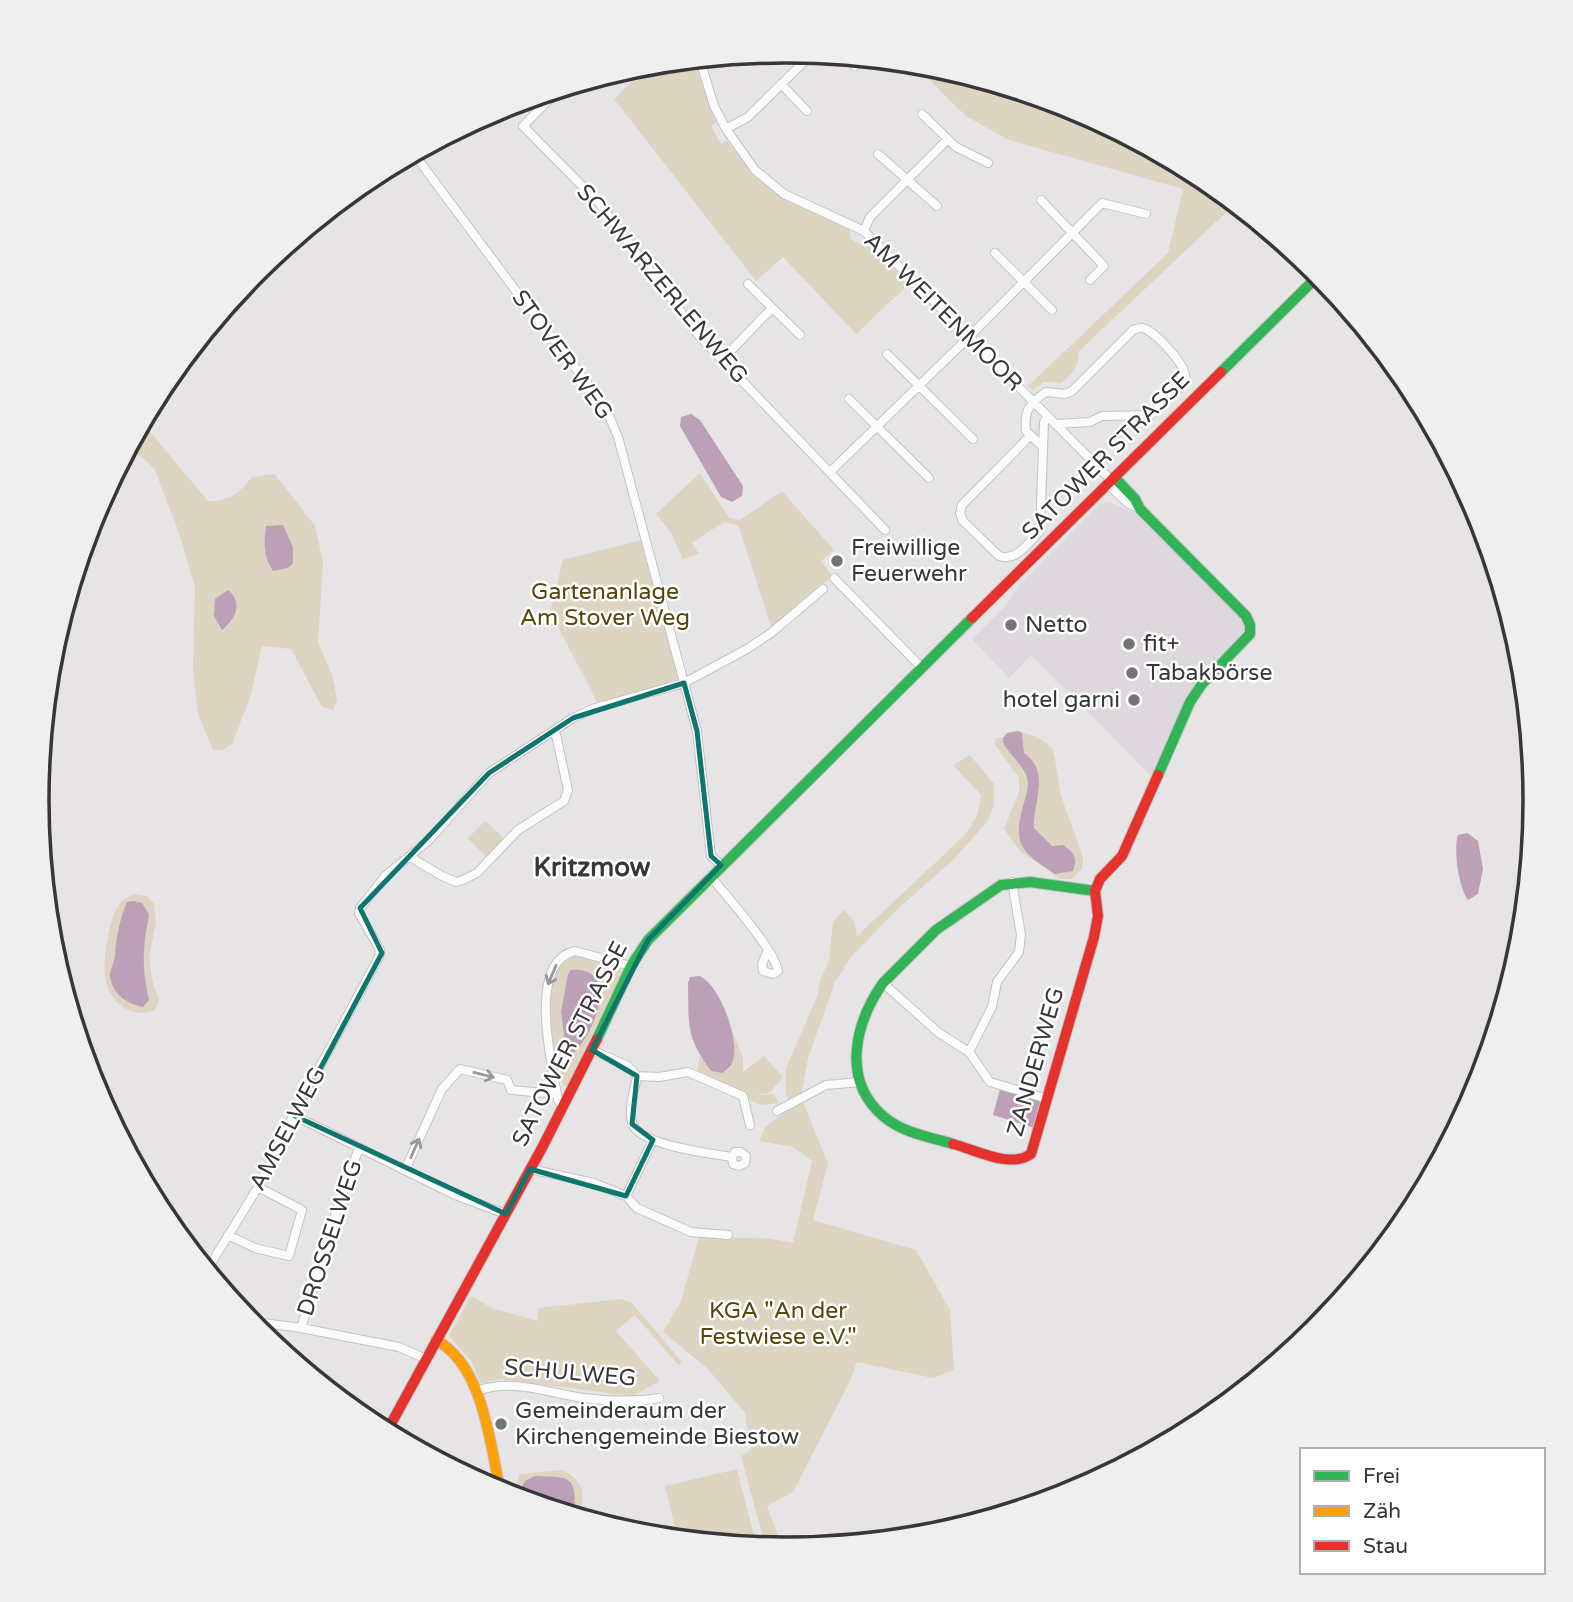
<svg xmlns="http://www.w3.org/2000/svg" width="1573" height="1602" font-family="'Varela Round',sans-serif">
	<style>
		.built { fill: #dfd7de }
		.green { fill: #ddd5c1; fill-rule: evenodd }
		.water { fill: #bba0b8 }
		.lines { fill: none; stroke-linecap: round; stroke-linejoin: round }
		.street-casing { stroke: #c4c2c4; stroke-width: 10 }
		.fast-casing { stroke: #c4c2c4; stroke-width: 12 }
		.slow-casing { stroke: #c4c2c4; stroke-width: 12 }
		.jam-casing { stroke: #c4c2c4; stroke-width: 12 }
		.street { stroke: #fbfbfb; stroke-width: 8 }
		.fast { stroke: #30b455; stroke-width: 10 }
		.slow { stroke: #ff9f0a; stroke-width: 10 }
		.jam { stroke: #e5322d; stroke-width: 10 }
		.oneway { stroke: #9a989a }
		.marked { fill: none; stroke: #0f766e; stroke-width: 5; stroke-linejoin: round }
		.poi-dot { fill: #757375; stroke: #fff; stroke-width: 2.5 }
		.labels { text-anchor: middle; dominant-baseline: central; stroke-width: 5; stroke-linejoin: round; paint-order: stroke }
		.street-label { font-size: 23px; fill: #383638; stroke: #fff }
		.poi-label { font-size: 23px; fill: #383638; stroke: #fff; text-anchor: start }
		.park-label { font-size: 23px; fill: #57450a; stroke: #fff }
		.quarter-label { font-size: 26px; font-weight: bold; fill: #383638; stroke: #fff }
		.rim { fill: none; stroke: #383638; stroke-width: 3.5 }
	</style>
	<rect width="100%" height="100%" fill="#e7e4e6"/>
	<path class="built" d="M1109,502L1152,521L1246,616L1250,634L1202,684L1156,781L1031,655L1009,678L972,639L1006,605L1019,585L1100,504Z"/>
	<path class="green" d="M697,60L709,106L717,122L711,126L721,144L727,141L752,172L783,198L849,228L851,239C858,244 864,246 872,243L908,285L856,334L783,257L756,281L614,99L635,78L627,70L641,66Z
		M913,64L933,66L1074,108L1203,178L1235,204L1078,352C1079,368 1073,373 1061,383L1044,382L1033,390L1028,386L1168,253L1183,189L1009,140L966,116Z
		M146,417V427L208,501C229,502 239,493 252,477L275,474L315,526L323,562L318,643L333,677L337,701L333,710L322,707L291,649L262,646L250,698L232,744L222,750H213L198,714L193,669L195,587L178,530L154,468L130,447Z
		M700,473L729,518L740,520L782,491L834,550L821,561L832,576L772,629L738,525L724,522L692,543L699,554L683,559L670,531L656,514Z
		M641,540L678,679L598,704L550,611L563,560Z
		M1018,731L1035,736L1051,746L1054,753L1061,796L1083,857L1082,869L1072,879H1060L1020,851L1004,829L1019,792V778L994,743L997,737L1003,738L1007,733Z
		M970,755L994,784V806L987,822L952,861L902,905L851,957L835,982L808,1058L801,1097L828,1164L813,1220L916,1250L950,1310L954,1370L933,1378L857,1362L849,1383L793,1492L767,1506L784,1551L766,1549L741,1456L751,1450L745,1413L707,1368L663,1332L681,1301L699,1237L766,1238L793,1243L812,1161L793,1147L759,1141L766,1126L791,1108L786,1092V1068L817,997L821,977L829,961L833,922L844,910L855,923L857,936L965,835L977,816L981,795L953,765Z
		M485,821L507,841L490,861L468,838Z
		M133,894L147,896L154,904L156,923L149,958L153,984L159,999L155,1010C132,1020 108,1002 105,977C103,960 109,917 119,904C122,900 129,897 133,894Z
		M575,955L620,967L622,971L568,1086H565C549,1065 542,996 555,972C560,963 566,959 575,955ZM571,970H577L595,977L566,1051L561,1012Z
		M732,1030L743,1058V1072L764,1056L783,1077L770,1093L761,1094L756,1091L761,1095L774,1094L779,1103L761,1105L750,1100L741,1091L697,1071L700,1056L711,1071L734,1057Z
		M471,1296L494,1309L538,1321V1308L621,1299L632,1303L682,1362L678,1365L635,1315L616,1331L660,1381L632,1396L500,1379L481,1384L471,1361L449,1336Z
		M737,1469L757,1548L678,1540L665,1486Z
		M562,1470C587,1483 583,1493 580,1518L509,1496L516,1491L519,1474Z"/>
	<path class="water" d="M691,414L700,420L743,486L742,496L732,502L721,497L680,426L681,417Z
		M283,525L293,547V563L288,568L273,571C263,555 264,544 266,526Z
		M228,590C244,603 235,619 222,630L214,616L215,599Z
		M1018,731L1022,733L1024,753C1051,772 1033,801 1034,828L1052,846L1063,845C1074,853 1078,857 1073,871L1055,874C1026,854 1012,848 1022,810C1024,802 1028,792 1028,784C1028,767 1009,756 1003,742V738L1007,733Z
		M1467,833L1478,841L1483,869L1478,894L1468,900C1459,889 1453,849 1458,835Z
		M134,901L142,903L149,914C143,950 141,963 149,1000L143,1007C127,1004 112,994 110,976C110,969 115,962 115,955C116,936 120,919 127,902Z
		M571,970C622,966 594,1035 573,1053L566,1051L561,1012L568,974Z
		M699,976C720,983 743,1046 731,1065C731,1066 723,1072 723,1073L711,1071C685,1036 689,1024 688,983L690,977Z
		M1000,1089L1042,1102L1035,1128L993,1115Z
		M535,1476C575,1477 575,1477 575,1517L522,1500L521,1488L525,1481Z"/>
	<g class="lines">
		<defs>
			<path id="street" d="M847,57L855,66
				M700,60L714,106L726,129L755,170L784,194L864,231L1111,480
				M781,84L807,111
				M558,91L523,126L599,203L700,337L885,530
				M922,114L956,147L988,163
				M726,129L748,117L812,54
				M414,154L513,287L605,406L618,437L697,731L711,856L721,865
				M878,154L937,206
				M1041,200L1104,266L1090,280
				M864,231L870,217L947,140
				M995,253L1052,310
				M748,284L800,335
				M887,354L973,439
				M722,360L772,308
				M849,399L929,478
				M1030,436L962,505L960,513L963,521L999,556C1017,562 1028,543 1040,531L1044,422L1048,417
				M1043,447L1026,431C1024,410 1029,404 1046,392L1065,394L1072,391L1133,330C1139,327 1144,327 1149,331C1159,337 1188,367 1185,378C1182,389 1159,407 1151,415L1102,416L1090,422L1055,424
				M831,471L969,337L1102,203L1146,214
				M1107,484L1129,504L1140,509
				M834,578L922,668
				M410,857L442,876L456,882L463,880L477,873L518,830L564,801L568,790L555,730
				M710,876C725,894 775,950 778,971L773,974L763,971L762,964L768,950
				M883,983L939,1033L969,1052L990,1082L1048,1099
				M592,1050L628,1066L637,1076C635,1089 627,1113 633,1125C643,1146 710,1153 732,1157L735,1152H741L746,1156L745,1163L739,1166L733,1164L732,1157
				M969,1052L992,1007L997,982L1019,952L1021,935L1012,882
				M637,1076L659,1077L688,1072L743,1096L750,1125
				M563,1108L558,1100C552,1065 526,962 575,951L631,966
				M777,1111L826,1085L860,1082
				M295,1116L455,1195L506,1214
				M530,1169L594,1183L626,1196L637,1208L691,1232L728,1235
				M405,1170L442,1089L460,1069L507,1080L511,1090L557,1094
				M626,1196L653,1140
				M228,1235L255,1248L289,1256L302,1210L258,1187
				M209,1273L212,1262L258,1187L289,1124L379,957L380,950L359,913L360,908L386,875L427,842L489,773L573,718L595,708L684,683L747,649L771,633L823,589
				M248,1321L301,1328L399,1347L426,1359
				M301,1328L341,1197L359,1148
				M477,1391C513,1378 548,1393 584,1398C609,1401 634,1402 659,1398"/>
			<path id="fast" d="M1221,372L1320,274
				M1114,477L1135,499L1140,509L1246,616L1250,625V634L1202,684L1190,702L1158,775
				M597,1039L631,966L648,940L972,618
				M953,1144C930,1137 902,1133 883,1116C841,1080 855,1023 883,983L936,930L1001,885L1030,882L1095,891"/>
			<path id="slow" d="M436,1340C484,1366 490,1445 501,1494"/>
			<path id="jam" d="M972,618L1221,372
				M953,1144C976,1150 1010,1169 1031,1154L1094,937L1098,916L1095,891L1100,879L1122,856L1158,775
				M386,1433L543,1146L597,1039"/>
		</defs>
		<use href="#street" class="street-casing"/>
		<use href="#fast" class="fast-casing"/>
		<use href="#slow" class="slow-casing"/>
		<use href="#jam" class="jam-casing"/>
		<use href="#street" class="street"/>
		<use href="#fast" class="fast"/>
		<use href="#slow" class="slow"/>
		<use href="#jam" class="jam"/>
	</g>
	<defs><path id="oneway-shaft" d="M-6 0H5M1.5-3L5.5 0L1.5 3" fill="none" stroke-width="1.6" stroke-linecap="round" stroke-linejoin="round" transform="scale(1.75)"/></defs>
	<g class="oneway">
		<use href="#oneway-shaft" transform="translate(552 975) rotate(113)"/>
		<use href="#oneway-shaft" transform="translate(484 1075) rotate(14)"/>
		<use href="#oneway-shaft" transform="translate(415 1148) rotate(-66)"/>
	</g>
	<path class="marked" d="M684,683L697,731L711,856L721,865L648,940L592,1050L637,1076L632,1124L653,1140L626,1196L530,1169L506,1214L295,1116L382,953L360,908L489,773L573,718Z"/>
	<g class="poi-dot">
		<circle cx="837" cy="561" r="7"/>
		<circle cx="1011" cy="625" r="7"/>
		<circle cx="1129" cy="644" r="7"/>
		<circle cx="1132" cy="673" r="7"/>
		<circle cx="1134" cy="700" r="7"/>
		<circle cx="501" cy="1424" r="7"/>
	</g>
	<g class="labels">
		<g class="street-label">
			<text transform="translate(662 284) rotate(50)">SCHWARZERLENWEG</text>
			<text transform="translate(943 312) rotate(45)">AM WEITENMOOR</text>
			<text transform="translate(562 355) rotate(54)">STOVER WEG</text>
			<text transform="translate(1106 456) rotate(-45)">SATOWER STRASSE</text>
			<text transform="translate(570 1044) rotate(-63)">SATOWER STRASSE</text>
			<text transform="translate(1036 1062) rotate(-74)">ZANDERWEG</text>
			<text transform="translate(288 1129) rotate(-62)">AMSELWEG</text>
			<text transform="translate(330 1238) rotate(-72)">DROSSELWEG</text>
			<text transform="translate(570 1373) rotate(5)">SCHULWEG</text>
		</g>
		<g class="poi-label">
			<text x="851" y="548">Freiwillige<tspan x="851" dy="26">Feuerwehr</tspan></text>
			<text x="1025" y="625">Netto</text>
			<text x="1143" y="644">fit+</text>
			<text x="1146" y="673">Tabakbörse</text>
			<text x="1120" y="700" text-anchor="end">hotel garni</text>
			<text x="515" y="1411">Gemeinderaum der<tspan x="515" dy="26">Kirchengemeinde Biestow</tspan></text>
		</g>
		<g class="park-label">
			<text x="605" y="592">Gartenanlage<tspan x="605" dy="26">Am Stover Weg</tspan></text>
			<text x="778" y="1311">KGA "An der<tspan x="778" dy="26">Festwiese e.V."</tspan></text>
		</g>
		<g class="quarter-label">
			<text x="592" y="867">Kritzmow</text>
		</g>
	</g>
	<path d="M0 0H1573V1602H0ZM49 800a737 737 0 1 1 1474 0a737 737 0 1 1-1474 0Z" fill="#efefef" fill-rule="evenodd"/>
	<path class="rim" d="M49 800a737 737 0 1 1 1474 0a737 737 0 1 1-1474 0Z"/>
	<rect x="1300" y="1448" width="245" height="126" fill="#ffffff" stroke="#afafaf" stroke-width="2"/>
	<rect x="1314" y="1471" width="35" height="10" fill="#30b455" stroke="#afafaf" stroke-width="2"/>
	<text x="1363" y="1483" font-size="21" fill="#383638">Frei</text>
	<rect x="1314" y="1506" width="35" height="10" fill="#ff9f0a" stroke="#afafaf" stroke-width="2"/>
	<text x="1363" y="1518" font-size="21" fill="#383638">Zäh</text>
	<rect x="1314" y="1541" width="35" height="10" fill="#e5322d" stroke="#afafaf" stroke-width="2"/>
	<text x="1363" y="1553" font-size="21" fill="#383638">Stau</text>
</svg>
